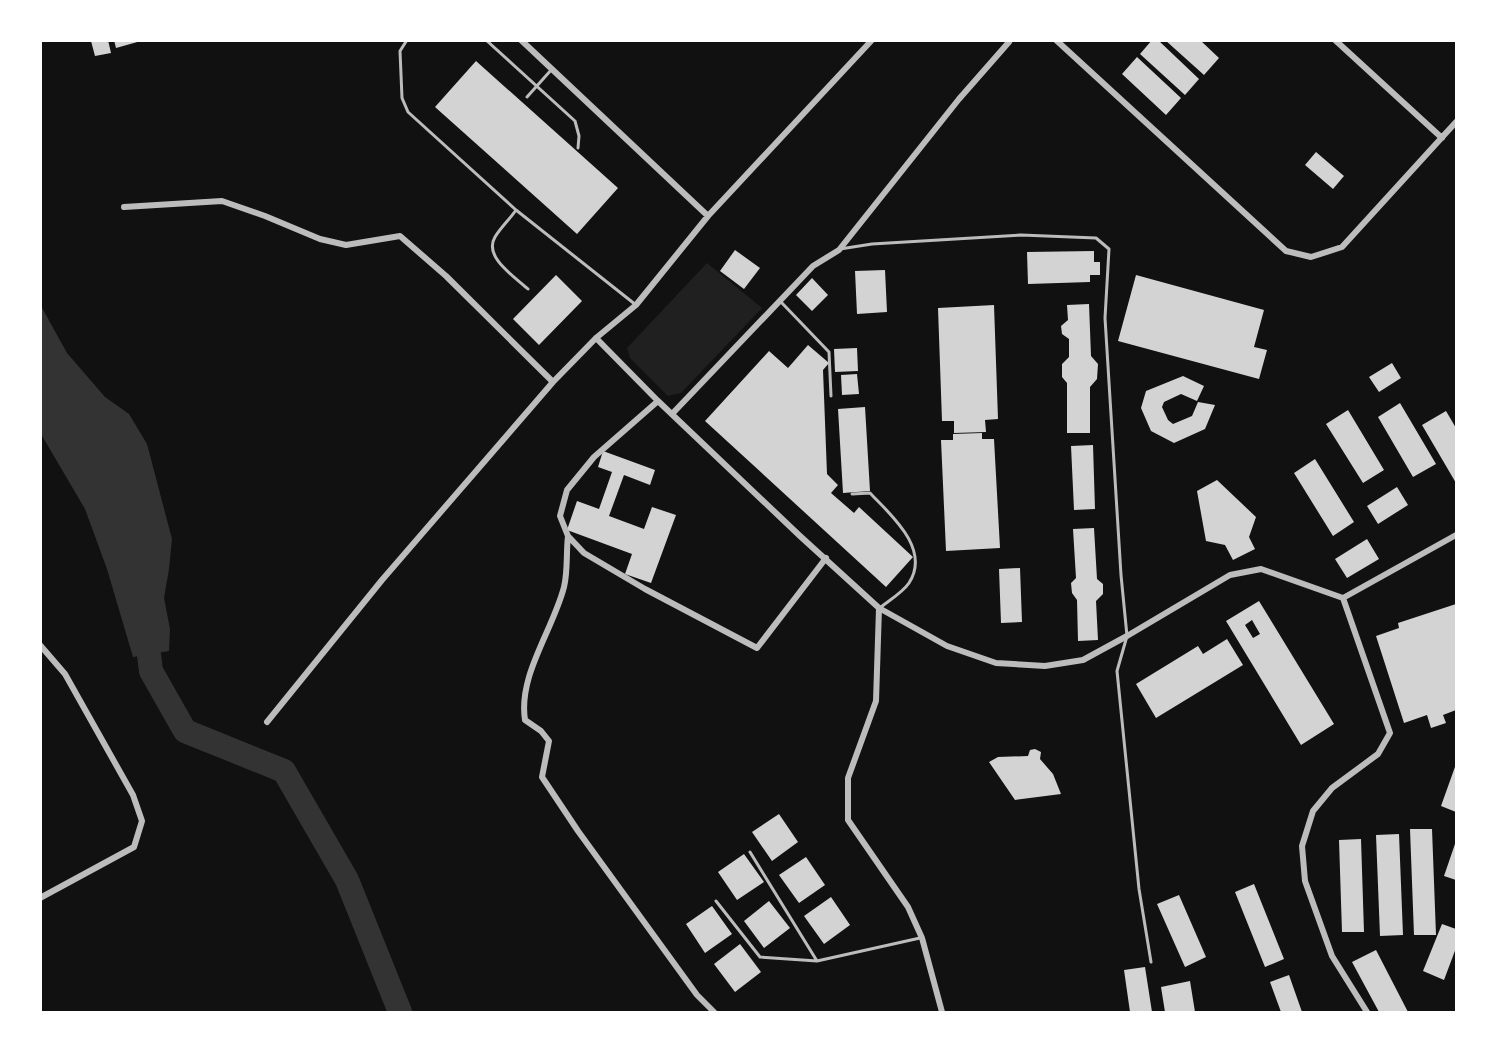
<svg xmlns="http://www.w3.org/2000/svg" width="1497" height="1053" font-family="Inter,sans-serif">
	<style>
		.green { fill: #202020 }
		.water { fill: #333 }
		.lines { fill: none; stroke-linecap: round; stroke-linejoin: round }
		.river { stroke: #333; stroke-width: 24 }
		.building { fill: #d3d3d3; fill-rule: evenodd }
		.service { stroke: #bcbcbc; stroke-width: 3 }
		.minor { stroke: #bcbcbc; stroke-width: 6 }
	</style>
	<rect width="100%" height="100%" fill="#111"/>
	<path class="green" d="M707,263L762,308L681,393L668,396L630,358L627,348Z"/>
	<path class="water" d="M41,306L67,353L105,397L129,414L147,444L172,539L169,569L164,598L170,629L169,651L133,657L107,569L85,509L41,434Z"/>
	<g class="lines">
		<path class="river" d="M149,655L151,671L185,731L284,771L347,880L400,1012"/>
	</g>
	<path class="building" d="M108,40L111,53L95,56L91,41Z
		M114,40H141V41L116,48Z
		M1152,40H1158L1199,79L1185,95L1140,54Z
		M1165,40H1200L1219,58L1204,75Z
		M1137,57L1181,98L1166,115L1122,74Z
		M476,61L618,188L577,234L435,107Z
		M1316,152L1344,176L1333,189L1305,165Z
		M735,250L760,268L744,289L720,271Z
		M1094,251V262H1100V275H1090V282L1028,284L1027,252Z
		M885,270L887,312L857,314L855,271Z
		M556,275L582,301L539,345L513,319Z
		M1136,275L1264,310L1254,347L1267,350L1259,379L1118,341Z
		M812,278L828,295L812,311L796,295Z
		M1089,304L1091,356L1098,364L1097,379L1090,387V433H1067V383L1062,377V364L1069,357V339L1062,334L1061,326L1068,320L1067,305Z
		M994,305L998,419L985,420L986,432L954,433V421H942L938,308Z
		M808,345L829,363L823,370L827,474L838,485L831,493L854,513L859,507L913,557L886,587L705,421L769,351L788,368Z
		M857,348L858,371L835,372L834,349Z
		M1392,363L1401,378L1379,392L1369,377Z
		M857,374L859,394L842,395L841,375Z
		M1183,376L1204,386L1197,401L1181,394L1164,402L1162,407L1168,420L1173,424L1192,416L1198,402L1215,405L1205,429L1174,443L1151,431L1141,408L1146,391Z
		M1400,403L1436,464L1413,477L1378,417Z
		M865,407L870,491L843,493L838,409Z
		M1348,410L1384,470L1363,483L1326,424Z
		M1446,411L1456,428V483L1422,425Z
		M982,433V439H994L1000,548L946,551L941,440H953V434Z
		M1093,445L1095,509L1074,510L1071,446Z
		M603,451L655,470L650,485L624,475L609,516L644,529L652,507L676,515L651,583L625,574L632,554L567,530L577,501L599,509L612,472L598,467Z
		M1315,459L1354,522L1333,536L1294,473Z
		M1217,480L1256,517L1249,537L1255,549L1233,560L1225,545L1206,541L1197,491Z
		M1397,487L1408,505L1378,524L1367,506Z
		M1094,528L1097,579L1103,584V594L1096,601L1098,640L1078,641L1077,600L1072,593L1071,583L1076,578L1073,529Z
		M1367,539L1379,559L1347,578L1335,559Z
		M1020,568L1022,622L1001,623L999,569Z
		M1259,601L1334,724L1301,745L1226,621ZM1252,620L1260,634L1253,638L1245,625Z
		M1456,604V710L1443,715L1446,723L1431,728L1427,715L1404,723L1376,636L1399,628L1398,623Z
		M1227,639L1243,665L1156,718L1136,684L1198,646L1203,654Z
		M1035,749L1041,752L1040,759L1053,774L1061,794L1015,800L989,762L998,757L1028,756L1030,750Z
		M1456,764V812L1441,806Z
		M779,814L798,842L772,861L752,832Z
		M1410,829H1432L1436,935H1414Z
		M1399,834L1403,935L1380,936L1376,835Z
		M1361,839L1364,932H1342L1339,840Z
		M1456,841V880L1444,876Z
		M744,854L764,882L737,900L718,872Z
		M806,857L825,885L799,903L779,875Z
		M1254,884L1284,959L1265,967L1235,892Z
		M1179,895L1206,957L1185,967L1157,904Z
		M831,897L850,925L824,944L804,916Z
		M769,901L790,928L764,948L744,921Z
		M712,906L732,934L705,953L686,924Z
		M1442,924L1456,929V948L1444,980L1423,971Z
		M740,944L761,972L735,992L714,964Z
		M1376,950L1408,1012H1379L1352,962Z
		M1145,967L1152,1012H1130L1124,970Z
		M1289,975L1302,1012H1281L1270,982Z
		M1190,981L1195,1012H1165L1161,987Z"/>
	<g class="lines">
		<path class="service" d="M407,40L400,51L402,98L408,112L516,210L636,305
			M486,40L575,121L579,136L578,148
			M527,97L552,69
			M516,210C510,219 501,227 495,237C483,257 515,277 528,289
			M840,249L872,244L1021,235L1096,238L1109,249L1105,318L1121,575L1127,636L1117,671L1139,889L1151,962
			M781,302L829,352L831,396
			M852,494L870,493C891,515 931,549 909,583C903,592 890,600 881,607
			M750,852L817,961
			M716,901L760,957L817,961L920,938"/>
		<path class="minor" d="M521,40L708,216
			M1056,40L1286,251L1311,257L1342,247L1456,122
			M1335,40L1442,138
			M124,207L222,201L265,216L320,239L346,245L400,236L446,276L553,382
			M596,338L658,401L800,536L879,608L947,646L996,663L1045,666L1083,660L1127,636L1230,575L1261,569L1343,598
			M658,401L594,457L567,490L560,516L568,536L584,553L645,589L757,648L826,558
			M672,414L813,266L839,250L959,99L1009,42
			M568,536C566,553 568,571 564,587C553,630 518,675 525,720L541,731L549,741L542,777L578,831L697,995L714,1012
			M1343,598L1390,733L1378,754L1332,788L1313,811L1302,846L1305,881L1332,956L1367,1012
			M1343,598L1456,535
			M879,608L876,701L848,778V820L908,907L922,938L942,1012
			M40,645L65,674L133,795L142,821L134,847L40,898
			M267,722L382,580L553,382L596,338L636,305L708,216L872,40"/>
	</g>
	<rect width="1497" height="1053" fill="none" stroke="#ffffff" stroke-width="84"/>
</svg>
